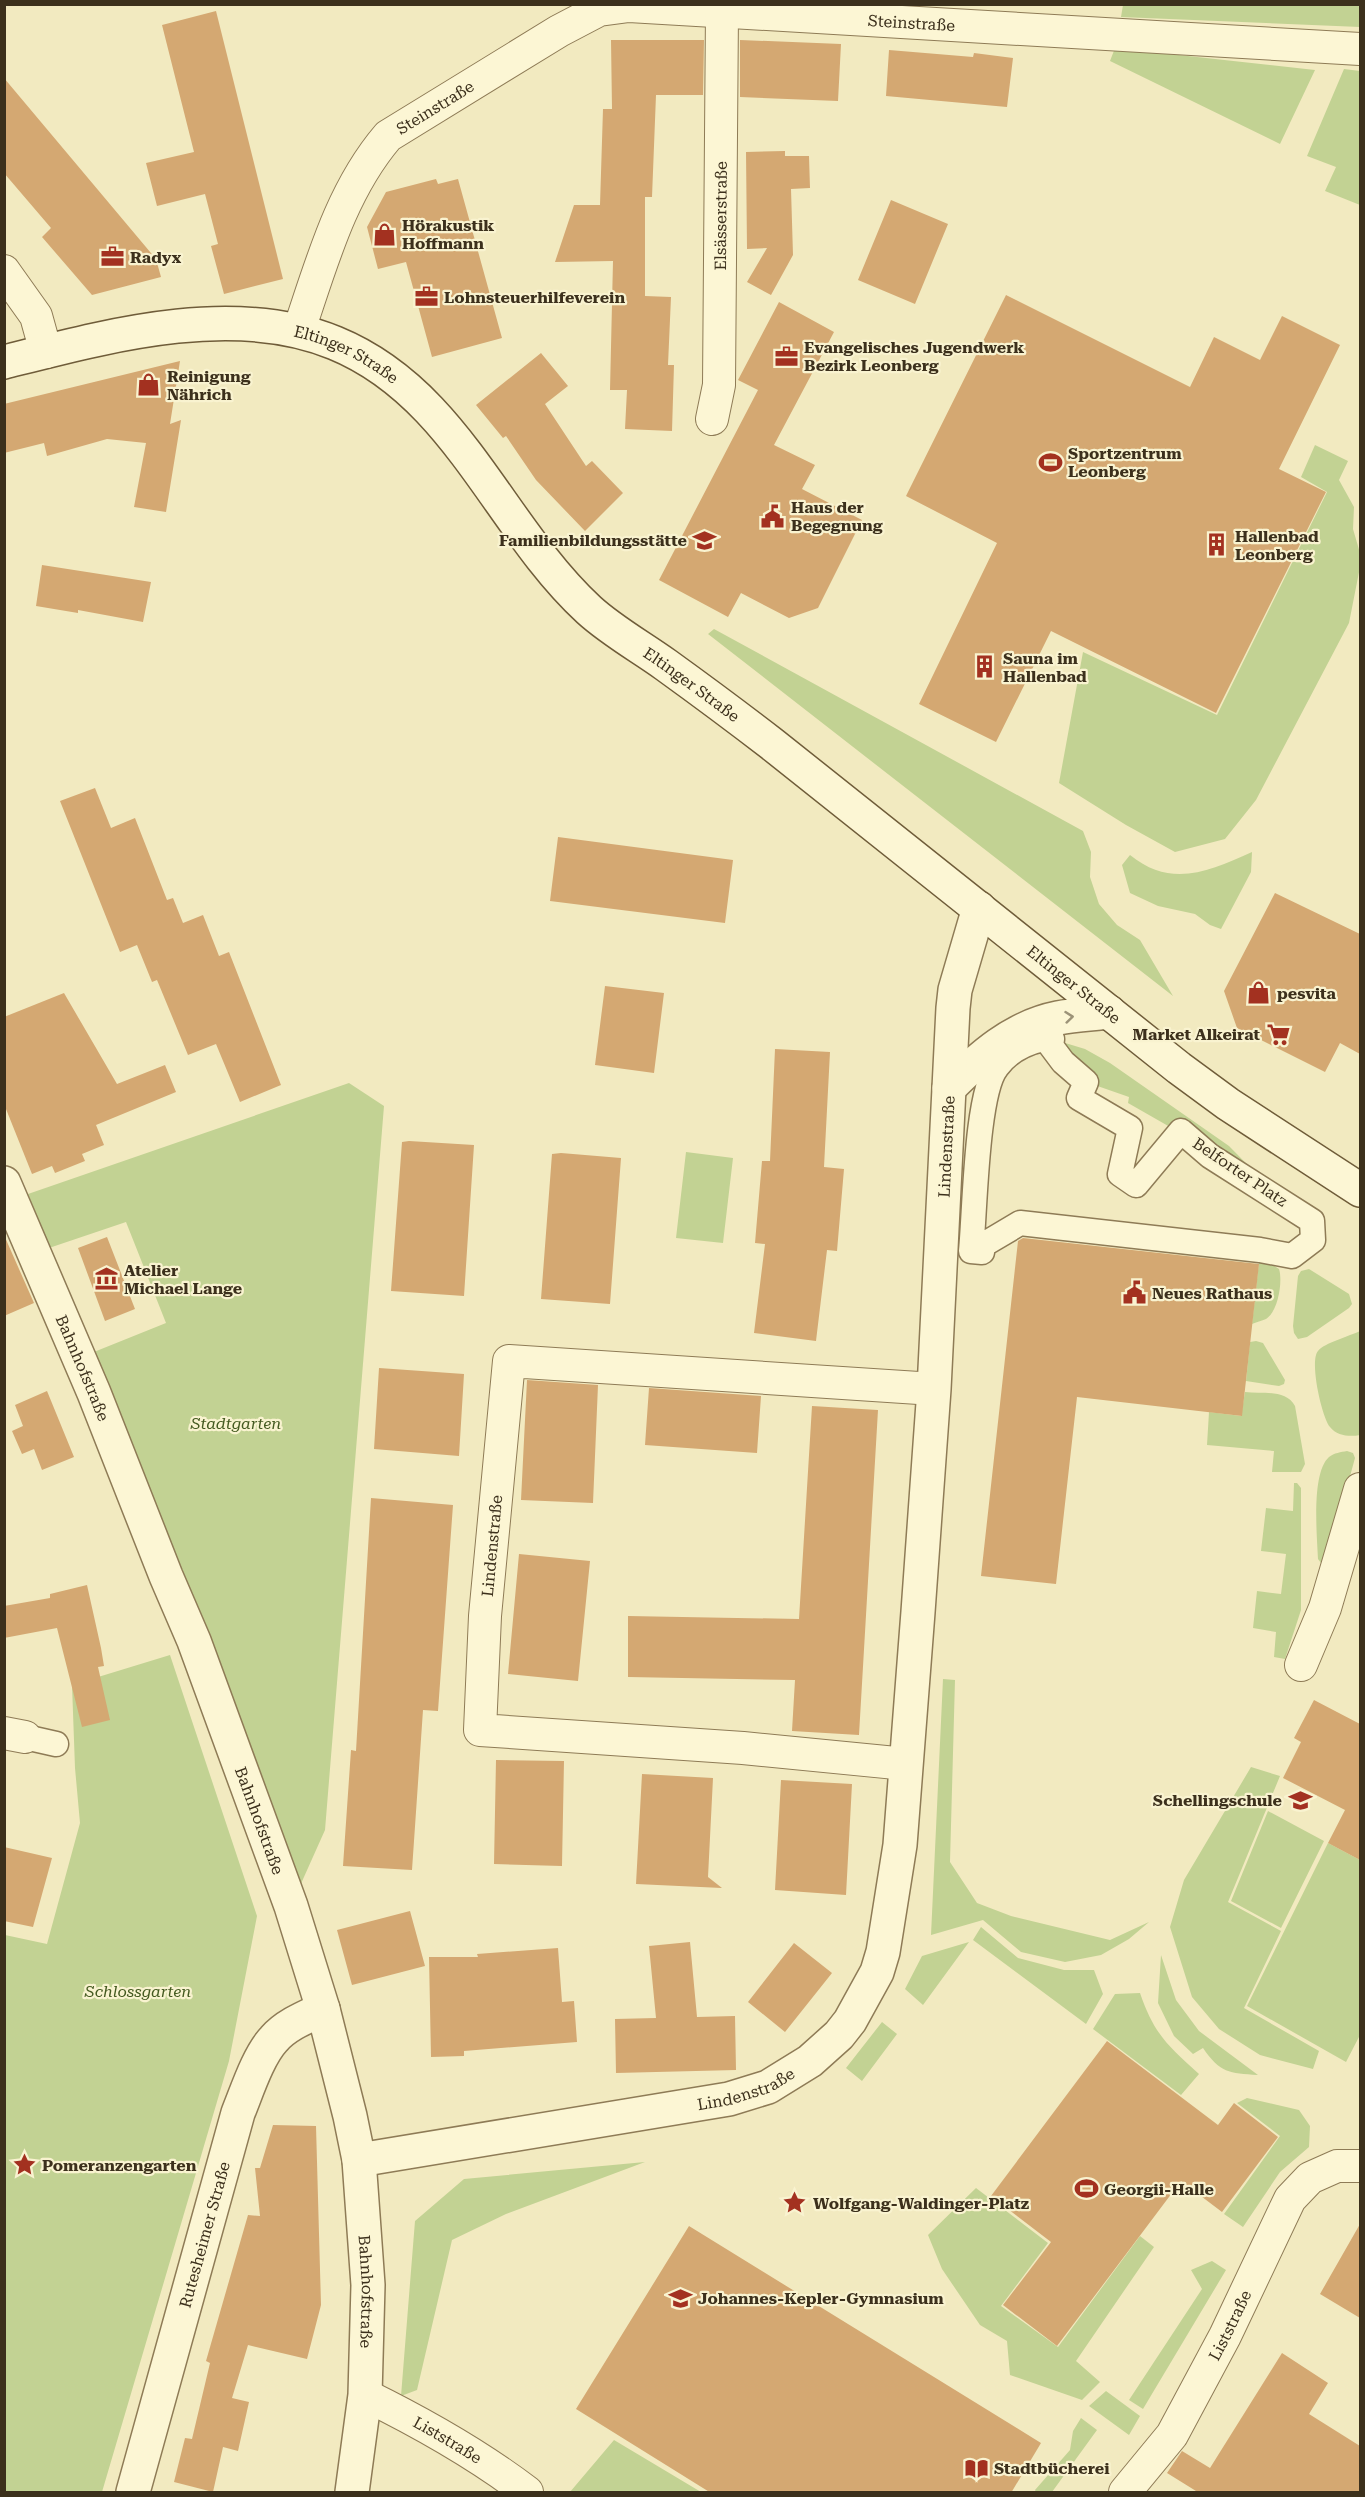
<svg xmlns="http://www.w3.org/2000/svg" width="1365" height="2497" font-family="'Roboto Serif',serif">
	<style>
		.green { fill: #c2d293 }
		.building { fill: #d4a872 }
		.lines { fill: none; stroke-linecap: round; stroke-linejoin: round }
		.pedestrian-casing { stroke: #8e7b56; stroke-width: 27 }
		.minor-casing { stroke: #8e7b56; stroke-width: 34 }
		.tertiary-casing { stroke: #8e7b56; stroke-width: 36 }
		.secondary-casing { stroke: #6f5c39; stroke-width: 36 }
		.pedestrian { stroke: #fcf6d4; stroke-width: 24 }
		.minor { stroke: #fcf6d4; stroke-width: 32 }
		.tertiary { stroke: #fcf6d4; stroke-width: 33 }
		.secondary { stroke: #fcf6d4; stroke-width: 33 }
		.oneway { stroke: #9c9378 }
		.labels { text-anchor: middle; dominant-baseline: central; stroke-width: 4.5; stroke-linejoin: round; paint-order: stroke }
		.street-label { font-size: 16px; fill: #3c301c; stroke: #f9f3d0 }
		.poi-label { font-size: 16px; font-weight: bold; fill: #3c301c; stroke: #f9f3d0; text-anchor: start }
		.park-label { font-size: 16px; font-style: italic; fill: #445a20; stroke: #f9f3d0 }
	</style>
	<rect width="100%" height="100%" fill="#f2eac0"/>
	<path class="green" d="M1123,5H1360V27L1121,17Z
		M1115,48L1315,70L1280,144L1110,61Z
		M1344,69L1360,71V205L1325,191L1336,167L1307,156Z
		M1315,445L1348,461L1339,480L1354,507L1353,529L1360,553V567L1349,623L1256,800L1225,839L1175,852L1126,825L1059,783L1083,652L1217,715L1327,492L1301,477Z
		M714,629L1083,831L1091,852L1090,877L1099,904L1117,925L1140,940L1173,996L708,634Z
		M1252,852L1251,872L1221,929L1210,925L1195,914L1158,906L1130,893L1122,865L1130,855C1172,889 1209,871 1252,852Z
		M1052,1039L1085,1049L1110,1063L1229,1146L1287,1205L1181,1131L1173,1122L1170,1127L1128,1103L1129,1097L1086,1082Z
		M349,1083L384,1106L325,1830L291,1906L79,1358L166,1323L126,1222L49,1248L28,1194Z
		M686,1152L733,1158L723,1243L676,1238Z
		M1259,1262H1268L1279,1269C1283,1281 1278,1312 1266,1319C1262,1321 1256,1322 1252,1324Z
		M1309,1269L1349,1294L1352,1304L1349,1308L1307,1337L1298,1339L1294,1333L1293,1326L1298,1276L1301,1271Z
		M1360,1331V1435C1350,1437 1337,1436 1330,1427C1322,1418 1309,1361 1318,1351C1324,1343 1350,1336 1360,1331Z
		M1256,1341L1263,1343L1285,1380L1284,1384L1279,1386L1246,1381L1250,1342Z
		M1245,1392C1262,1394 1286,1389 1295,1406L1305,1464L1301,1472H1272L1274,1451L1207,1445L1209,1412L1241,1416Z
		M1347,1451L1353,1453L1355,1458L1327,1560L1325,1563H1321L1318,1559C1317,1535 1311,1473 1329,1457C1334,1453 1341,1452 1347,1451Z
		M1294,1483H1297L1301,1488V1610L1285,1659L1274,1657L1276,1632L1253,1628L1257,1591L1281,1594L1286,1554L1261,1551L1266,1508L1293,1511Z
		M170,1655L257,1916L229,2061L102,2492H5V1935L47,1944L80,1823L75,1768L72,1685Z
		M943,1679L955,1680L950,1862L977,1903L1011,1916L1110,1940L1149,1922L1129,1939L1101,1955L1065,1962L1021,1952L983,1920L931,1935Z
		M1251,1767L1280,1776L1228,1902L1281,1931L1244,2008L1319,2051L1313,2069L1260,2055L1219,2029L1192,1997L1170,1927L1184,1880Z
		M1268,1811L1324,1841L1281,1928L1231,1901Z
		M1328,1843L1360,1860V2035L1346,2062L1247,2006Z
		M981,1927L1018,1958L1064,1970H1094L1103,1994L1086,2024L973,1940Z
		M969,1942L923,2005L905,1989L922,1956Z
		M1161,1955L1176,2000L1199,2031L1258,2075C1229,2073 1220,2073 1203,2048L1193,2054L1174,2036L1158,2003Z
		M1140,1993C1154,2034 1168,2046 1199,2074L1181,2095L1093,2029L1115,1994Z
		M882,2022L897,2034L862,2081L846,2068Z
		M1247,2098L1299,2110L1310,2126L1309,2147L1280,2172L1243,2227L1224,2214L1280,2136L1237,2103Z
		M645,2162L506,2214L452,2240L417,2390L401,2396L415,2221L464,2179Z
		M976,2188L1048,2243L1001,2306L1058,2347L1140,2236L1154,2247L1076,2361L1100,2382L1082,2400L1010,2375L1007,2341L980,2325L942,2269L928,2235Z
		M1212,2261L1226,2270L1143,2409L1129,2400L1202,2289L1191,2270Z
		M1106,2391L1140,2416L1129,2435L1089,2406Z
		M1081,2418L1097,2430L1052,2492H1036L1035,2490L1070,2450L1073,2431Z
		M614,2440L701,2492H570Z"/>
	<path class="building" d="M216,11L283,279L224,294L211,246L218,244L205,194L157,206L146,163L194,152L162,25Z
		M611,40H704L703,95H656L652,197H645V296L671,297L668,365H674L672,431L625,429L627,390H610L613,261L555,262L574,205H600L603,109H612Z
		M740,40L841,44L838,101L740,97Z
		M889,50L973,57L974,53L1013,58L1007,107L886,96Z
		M4,78L156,259L161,277L92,295L42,237L51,228L4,173Z
		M785,151V156H809L810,188L791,189L793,255L771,295L747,282L767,248L747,249L746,152Z
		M436,179L438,184L458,179L502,338L432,357L406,262L378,269L367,227L386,192Z
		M891,200L948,224L915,304L858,280Z
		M1006,295L1190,387L1214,337L1260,360L1282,316L1340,345L1279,469L1326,492L1216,713L1051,631L996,742L919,704L997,543L906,496Z
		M779,302L834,332L774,445L815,465L802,489L862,520L818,608L789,618L741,593L728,617L659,580L758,390L738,380Z
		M541,353L568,386L545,404L586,466L592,461L623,493L585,531L536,480L506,436L503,438L476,405Z
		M180,361L170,424L181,420L166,512L134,507L146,443L107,439L47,456L44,443L4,453V404Z
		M42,565L151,582L143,622L78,610V613L36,606Z
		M95,788L111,828L135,818L167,900L173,898L183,923L203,915L219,956L229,952L281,1085L240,1102L216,1044L188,1055L157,980L152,982L137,945L120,952L60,801Z
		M558,837L733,860L725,923L550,901Z
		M1275,893L1360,934V1054L1340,1043L1325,1072L1237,1028L1224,991Z
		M605,986L664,993L654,1073L595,1065Z
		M64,993L117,1084L165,1065L176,1092L96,1125L104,1145L82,1154L85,1161L55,1173L52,1166L32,1174L4,1104V1017Z
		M775,1049L830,1052L824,1167L844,1169L837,1251L827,1250L816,1341L754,1333L765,1244L755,1243L762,1161H770Z
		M409,1141L474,1145L464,1296L391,1291L402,1142Z
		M561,1153L621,1158L610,1304L541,1299L552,1154Z
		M4,1235L34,1303L4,1316Z
		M107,1237L135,1309L105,1321L78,1248Z
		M1023,1238L1259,1264L1242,1416L1077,1397L1056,1584L981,1576L1018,1241Z
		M379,1368L464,1374L459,1456L374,1449Z
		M527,1380L598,1385L593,1503L521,1500Z
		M649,1388L761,1396L757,1453L645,1445Z
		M47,1391L74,1457L42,1470L34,1449L22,1454L12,1431L23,1426L15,1405Z
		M812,1406L878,1410L859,1735L792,1731L795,1680L628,1677V1616L799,1619Z
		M371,1498L453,1505L438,1711L423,1710L412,1870L343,1866L351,1750L356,1751Z
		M519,1554L590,1561L578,1681L508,1674Z
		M87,1585L101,1648L104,1666L98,1667L110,1720L82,1727L57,1628L4,1638V1606L50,1598V1594Z
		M1314,1700L1360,1724V1860L1328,1843L1345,1810L1283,1778L1301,1742L1294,1738Z
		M496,1760L564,1761L562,1866L494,1864Z
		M642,1774L713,1778L708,1877L722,1888L636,1884Z
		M781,1780L852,1784L846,1895L775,1890Z
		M4,1847L52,1858L33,1927L4,1921Z
		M410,1911L425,1966L352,1985L337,1930Z
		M690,1942L697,2017L735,2016L736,2070L616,2073L615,2019L656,2018L649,1946Z
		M794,1943L832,1973L785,2032L748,2002Z
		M558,1948L562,2002L574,2001L577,2042L464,2051V2056L431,2057L429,1957H478L477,1954Z
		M1107,2041L1218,2125L1234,2103L1278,2137L1222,2212L1181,2181L1057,2346L1003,2305L1051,2242L991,2196Z
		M273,2125L316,2126L321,2305L307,2359L248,2345L232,2398L249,2402L238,2451L223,2447L213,2492L174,2482L185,2438L192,2439L210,2363L206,2361L248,2215L260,2216L255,2168H260Z
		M1360,2224V2318L1320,2294Z
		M689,2226L1041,2443L1011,2493H711L576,2409Z
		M1282,2353L1328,2383L1309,2414L1360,2446V2493H1195L1196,2491L1167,2473L1182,2451L1210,2468Z"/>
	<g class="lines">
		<defs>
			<path id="pedestrian" d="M1043,1039H1052L1051,1046L1063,1062L1086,1082L1079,1098L1130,1128L1120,1174L1136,1185L1181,1131L1210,1156L1312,1221L1313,1240L1292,1256L1260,1250L1020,1223L983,1245L982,1252L971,1251C975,1212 976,1093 997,1067C1008,1052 1025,1043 1043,1039Z
				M25,1737L56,1744"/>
			<g id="minor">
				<path d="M4,271L36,316L46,352"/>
				<path id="s1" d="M299,330C322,262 341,191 388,136L559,31L599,10L629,6L1360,49"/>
				<path id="s2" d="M712,419L719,385L722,11"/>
				<path d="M1301,1665L1325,1608L1360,1489"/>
				<path d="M4,1733L25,1737"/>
				<path id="s3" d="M906,1764L743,1748L480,1730L485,1616L509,1361L934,1389"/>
				<path id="s4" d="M365,2395C422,2423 477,2454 527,2492"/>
				<path id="s5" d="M1125,2492L1172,2435L1225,2336L1290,2199L1310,2178L1337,2166H1360"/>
			</g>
			<g id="tertiary">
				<path d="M949,1088C980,1057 1013,1027 1058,1018C1074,1015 1092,1014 1109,1012"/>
				<path id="s6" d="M4,1183L94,1393L166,1576L194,1641L291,1906L323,2009L350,2116L359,2160L368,2285L365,2395L352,2492"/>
				<path id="s7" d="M359,2160L729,2099L768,2087L810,2061L839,2035L850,2021L877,1972L883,1952L900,1845L918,1612L934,1389L953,1008L955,990L979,908"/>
				<path id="s8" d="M133,2492L238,2113C247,2091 258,2056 274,2039C286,2025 306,2017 323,2009"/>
			</g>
			<g id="secondary">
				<path id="s9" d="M4,362C107,336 233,301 335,343C457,393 498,526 589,610C612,631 641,647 666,665C702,691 737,717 772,744C908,851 1043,960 1179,1068L1228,1104L1360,1190"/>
			</g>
		</defs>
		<use href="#pedestrian" class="pedestrian-casing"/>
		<use href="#minor" class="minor-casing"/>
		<use href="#tertiary" class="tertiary-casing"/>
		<use href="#secondary" class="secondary-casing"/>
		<use href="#pedestrian" class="pedestrian"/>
		<use href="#minor" class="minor"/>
		<use href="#tertiary" class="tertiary"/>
		<use href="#secondary" class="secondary"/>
	</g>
	<defs><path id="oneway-chevron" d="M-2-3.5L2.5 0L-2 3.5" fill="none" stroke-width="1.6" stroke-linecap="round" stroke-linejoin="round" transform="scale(1.5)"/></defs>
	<use class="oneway" href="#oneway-chevron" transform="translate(1069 1017) rotate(-6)"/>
	<defs>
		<symbol id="shop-bare" viewBox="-9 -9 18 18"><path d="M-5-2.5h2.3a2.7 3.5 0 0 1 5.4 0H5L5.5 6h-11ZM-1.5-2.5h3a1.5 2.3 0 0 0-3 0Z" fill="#a33120" stroke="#f9f3d0" stroke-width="2.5" paint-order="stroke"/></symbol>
		<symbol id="office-bare" viewBox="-9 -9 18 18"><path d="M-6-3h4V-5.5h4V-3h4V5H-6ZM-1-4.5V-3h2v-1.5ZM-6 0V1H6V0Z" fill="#a33120" stroke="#f9f3d0" stroke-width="2.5" paint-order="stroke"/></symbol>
		<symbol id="stadium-bare" viewBox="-9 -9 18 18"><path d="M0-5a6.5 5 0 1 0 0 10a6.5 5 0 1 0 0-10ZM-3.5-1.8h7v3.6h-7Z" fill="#a33120" stroke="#f9f3d0" stroke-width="2.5" paint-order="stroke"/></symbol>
		<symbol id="civic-bare" viewBox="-9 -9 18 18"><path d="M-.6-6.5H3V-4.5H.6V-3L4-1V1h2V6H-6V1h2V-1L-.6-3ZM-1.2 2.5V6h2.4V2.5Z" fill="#a33120" stroke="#f9f3d0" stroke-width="2.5" paint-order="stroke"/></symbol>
		<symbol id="school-bare" viewBox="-9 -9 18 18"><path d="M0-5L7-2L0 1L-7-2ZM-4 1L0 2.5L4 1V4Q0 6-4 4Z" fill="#a33120" stroke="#f9f3d0" stroke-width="2.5" paint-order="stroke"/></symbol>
		<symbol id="building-bare" viewBox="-9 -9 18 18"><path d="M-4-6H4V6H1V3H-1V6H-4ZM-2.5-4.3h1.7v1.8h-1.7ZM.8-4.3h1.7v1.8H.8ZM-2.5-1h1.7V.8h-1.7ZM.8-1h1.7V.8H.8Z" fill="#a33120" stroke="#f9f3d0" stroke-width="2.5" paint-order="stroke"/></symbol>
		<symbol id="supermarket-bare" viewBox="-9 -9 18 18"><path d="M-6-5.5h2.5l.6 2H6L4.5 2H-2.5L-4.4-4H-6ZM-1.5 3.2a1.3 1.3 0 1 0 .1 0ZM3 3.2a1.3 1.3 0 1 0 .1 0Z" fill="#a33120" stroke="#f9f3d0" stroke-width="2.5" paint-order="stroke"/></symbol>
		<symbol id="museum-bare" viewBox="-9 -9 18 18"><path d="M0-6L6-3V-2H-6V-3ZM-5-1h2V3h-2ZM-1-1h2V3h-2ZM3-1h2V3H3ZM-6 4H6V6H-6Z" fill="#a33120" stroke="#f9f3d0" stroke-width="2.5" paint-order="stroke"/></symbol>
		<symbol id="sight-bare" viewBox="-9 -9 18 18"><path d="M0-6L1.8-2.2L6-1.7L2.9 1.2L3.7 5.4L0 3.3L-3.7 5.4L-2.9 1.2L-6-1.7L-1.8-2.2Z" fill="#a33120" stroke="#f9f3d0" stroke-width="2.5" paint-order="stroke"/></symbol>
		<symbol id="library-bare" viewBox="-9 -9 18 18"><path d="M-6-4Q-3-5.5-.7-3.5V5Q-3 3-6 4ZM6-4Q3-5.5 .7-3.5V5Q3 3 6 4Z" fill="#a33120" stroke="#f9f3d0" stroke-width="2.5" paint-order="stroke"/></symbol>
	</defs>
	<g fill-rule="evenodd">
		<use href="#shop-bare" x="368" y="218" width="33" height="33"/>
		<use href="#office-bare" x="96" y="240" width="33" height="33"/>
		<use href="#office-bare" x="410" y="280" width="33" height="33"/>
		<use href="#office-bare" x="770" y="340" width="33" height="33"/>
		<use href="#shop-bare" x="132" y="368" width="33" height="33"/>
		<use href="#stadium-bare" x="1034" y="446" width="33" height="33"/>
		<use href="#civic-bare" x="756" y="500" width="33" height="33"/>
		<use href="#school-bare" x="688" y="524" width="33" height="33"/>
		<use href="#building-bare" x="1200" y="528" width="33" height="33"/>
		<use href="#building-bare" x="968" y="650" width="33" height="33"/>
		<use href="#shop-bare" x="1242" y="976" width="33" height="33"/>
		<use href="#supermarket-bare" x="1262" y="1018" width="33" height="33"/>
		<use href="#museum-bare" x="90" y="1262" width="33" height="33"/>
		<use href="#civic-bare" x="1118" y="1276" width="33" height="33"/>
		<use href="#school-bare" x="1284" y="1784" width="33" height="33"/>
		<use href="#sight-bare" x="8" y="2148" width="33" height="33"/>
		<use href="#stadium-bare" x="1070" y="2172" width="33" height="33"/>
		<use href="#sight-bare" x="778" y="2186" width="33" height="33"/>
		<use href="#school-bare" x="664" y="2282" width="33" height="33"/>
		<use href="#library-bare" x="960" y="2452" width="33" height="33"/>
	</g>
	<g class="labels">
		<g class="street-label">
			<text stroke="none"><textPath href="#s1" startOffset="774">Steinstraße</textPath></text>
			<text stroke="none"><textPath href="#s1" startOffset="270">Steinstraße</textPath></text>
			<text stroke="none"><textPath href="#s2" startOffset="204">Elsässerstraße</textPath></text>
			<text stroke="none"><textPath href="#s9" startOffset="352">Eltinger Straße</textPath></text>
			<text stroke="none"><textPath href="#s9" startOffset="837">Eltinger Straße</textPath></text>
			<text stroke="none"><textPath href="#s9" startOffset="1323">Eltinger Straße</textPath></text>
			<text stroke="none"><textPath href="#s7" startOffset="1407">Lindenstraße</textPath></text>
			<text transform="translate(1240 1172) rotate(34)">Belforter Platz</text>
			<text stroke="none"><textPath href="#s6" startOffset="201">Bahnhofstraße</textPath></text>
			<text stroke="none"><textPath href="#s3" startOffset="612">Lindenstraße</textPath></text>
			<text stroke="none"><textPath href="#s6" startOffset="687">Bahnhofstraße</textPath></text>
			<text stroke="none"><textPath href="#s7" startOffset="394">Lindenstraße</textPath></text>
			<text stroke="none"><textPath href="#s8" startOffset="267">Rutesheimer Straße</textPath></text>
			<text stroke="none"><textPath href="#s6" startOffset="1173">Bahnhofstraße</textPath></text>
			<text stroke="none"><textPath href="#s5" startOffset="198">Liststraße</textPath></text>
			<text stroke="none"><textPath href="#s4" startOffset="94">Liststraße</textPath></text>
		</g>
		<g class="poi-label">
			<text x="402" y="225">Hörakustik<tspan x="402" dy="18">Hoffmann</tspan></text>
			<text x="130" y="257">Radyx</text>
			<text x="444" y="297">Lohnsteuerhilfeverein</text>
			<text x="804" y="347">Evangelisches Jugendwerk<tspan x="804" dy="18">Bezirk Leonberg</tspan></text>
			<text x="167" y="376">Reinigung<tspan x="167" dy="18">Nährich</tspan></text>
			<text x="1068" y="453">Sportzentrum<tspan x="1068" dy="18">Leonberg</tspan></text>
			<text x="791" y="507">Haus der<tspan x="791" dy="18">Begegnung</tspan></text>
			<text x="1235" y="536">Hallenbad<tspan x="1235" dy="18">Leonberg</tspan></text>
			<text x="687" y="540" text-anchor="end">Familienbildungsstätte</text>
			<text x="1003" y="658">Sauna im<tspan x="1003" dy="18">Hallenbad</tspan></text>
			<text x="1277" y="993">pesvita</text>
			<text x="1260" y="1034" text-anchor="end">Market Alkeirat</text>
			<text x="124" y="1270">Atelier<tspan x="124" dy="18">Michael Lange</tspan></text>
			<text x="1152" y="1293">Neues Rathaus</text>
			<text x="1282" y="1800" text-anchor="end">Schellingschule</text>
			<text x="42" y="2165">Pomeranzengarten</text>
			<text x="1104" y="2189">Georgii-Halle</text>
			<text x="813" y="2203">Wolfgang-Waldinger-Platz</text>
			<text x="698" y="2298">Johannes-Kepler-Gymnasium</text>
			<text x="994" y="2468">Stadtbücherei</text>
		</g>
		<g class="park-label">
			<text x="236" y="1423">Stadtgarten</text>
			<text x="138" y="1991">Schlossgarten</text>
		</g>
	</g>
	<rect width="1365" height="2497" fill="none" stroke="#3c301c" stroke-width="12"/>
</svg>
